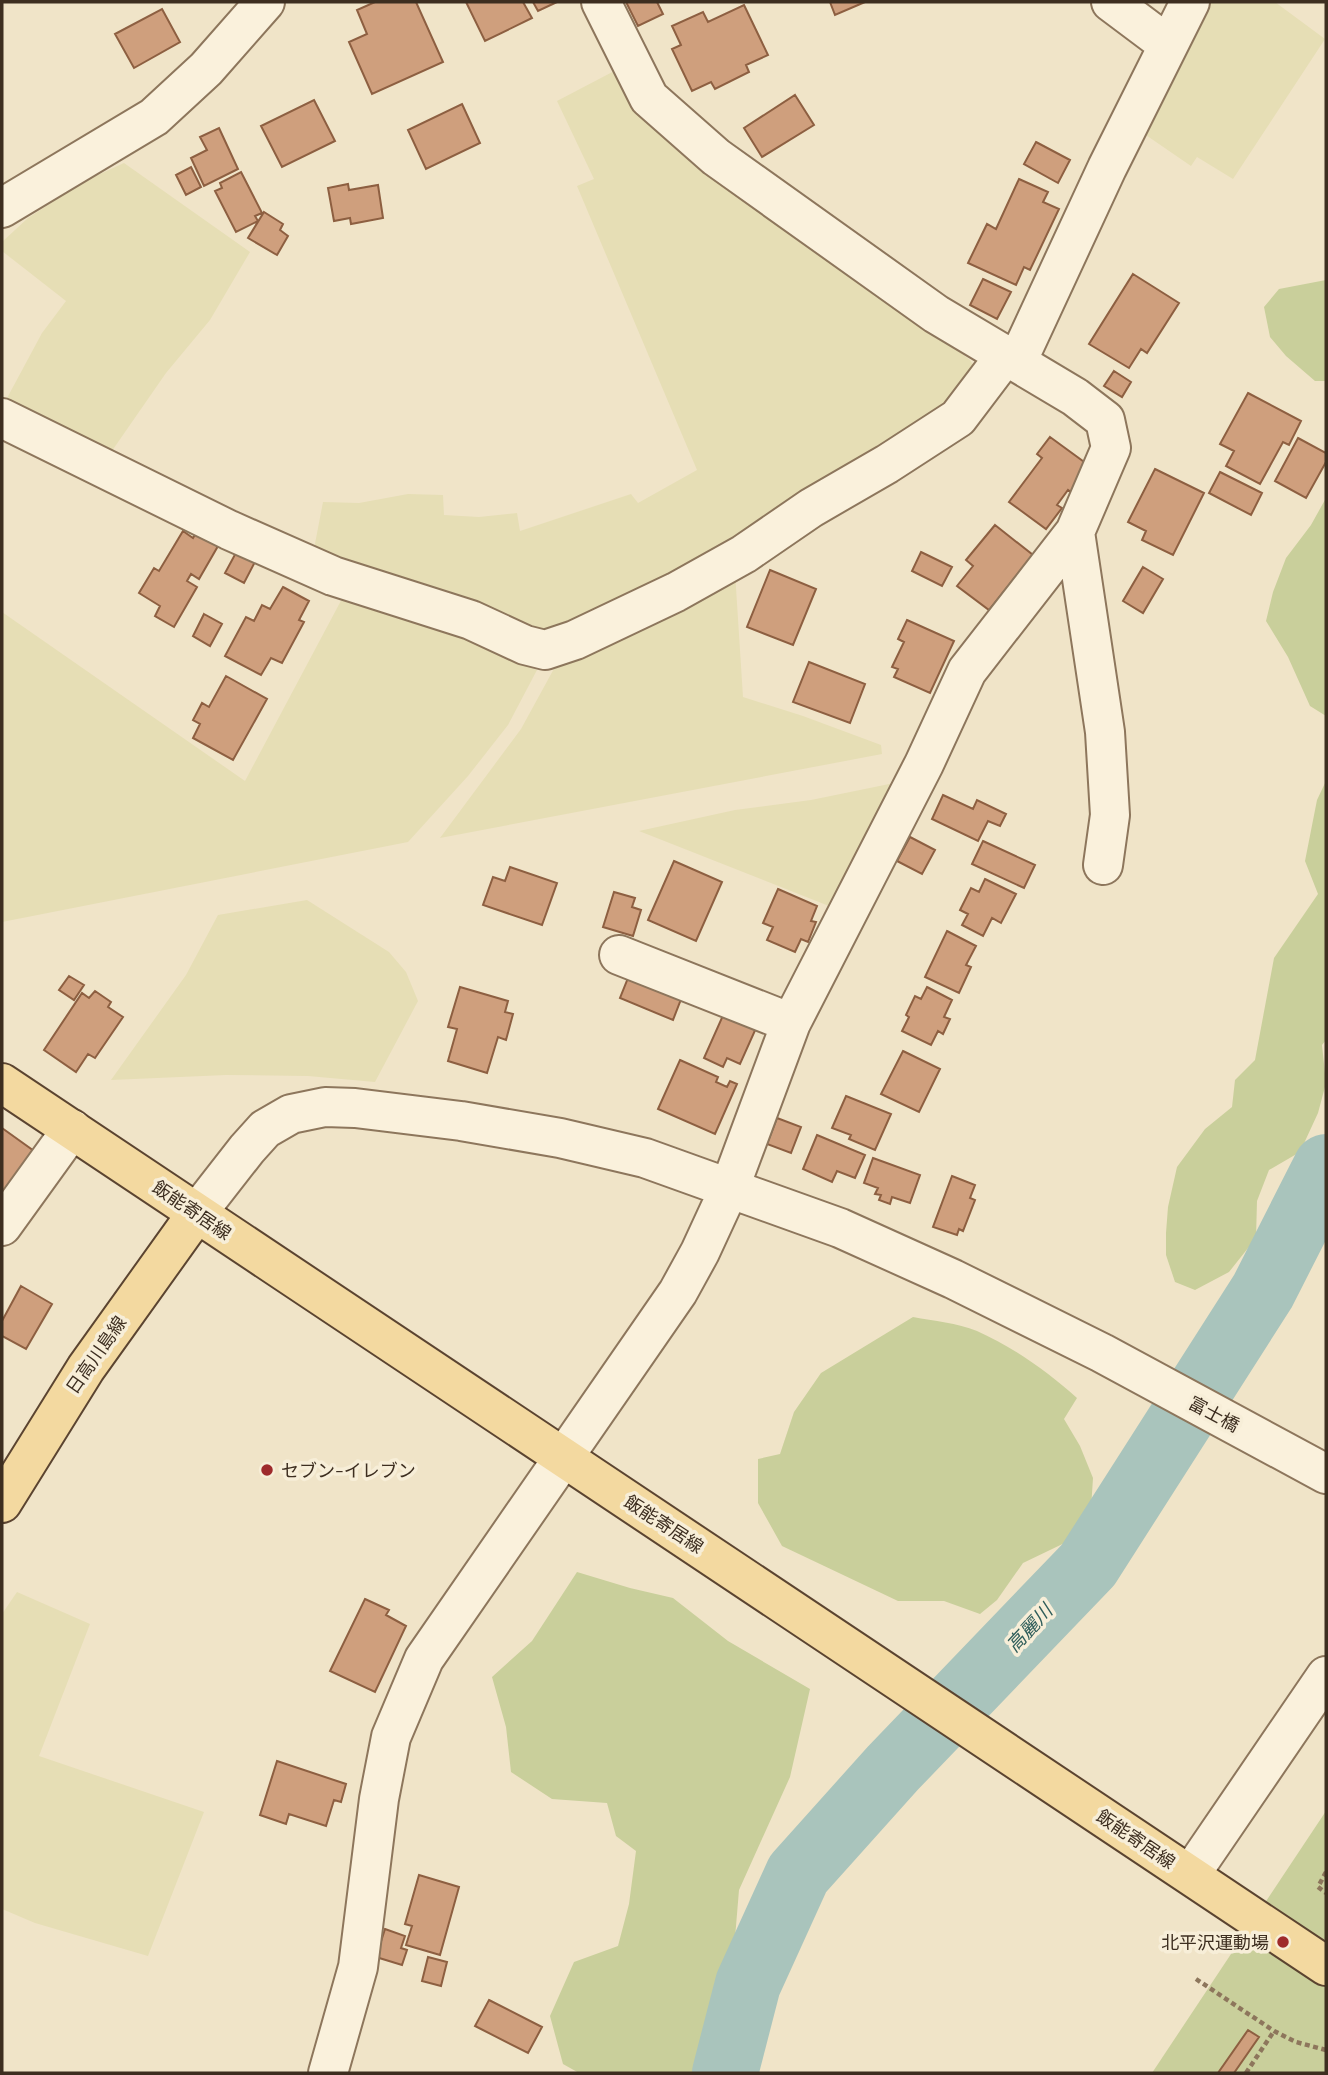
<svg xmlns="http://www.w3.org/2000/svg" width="1328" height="2075" font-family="Lora,'Noto Sans JP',serif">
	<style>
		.farmland { fill: #e6deb5 }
		.green { fill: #c9cf9b }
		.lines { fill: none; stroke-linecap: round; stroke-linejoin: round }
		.river { stroke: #a9c4bc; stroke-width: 66 }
		.building { fill: #cf9f7d; stroke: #8d5f41; stroke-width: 2 }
		.minor-casing { stroke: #8d765c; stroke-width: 42 }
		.major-casing { stroke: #5b4430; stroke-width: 42 }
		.path { stroke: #8d765c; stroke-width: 4.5; stroke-dasharray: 5 3.5; stroke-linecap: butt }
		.minor { stroke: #faf1dc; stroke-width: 38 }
		.major { stroke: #f3d9a0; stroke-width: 38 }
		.poi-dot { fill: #9e2a2b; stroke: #f7eed8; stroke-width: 2.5 }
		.labels { text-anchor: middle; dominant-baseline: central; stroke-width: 7; stroke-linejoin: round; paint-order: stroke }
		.street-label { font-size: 18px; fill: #3d2e20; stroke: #f7eed8 }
		.poi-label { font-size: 18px; fill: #3d2e20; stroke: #f7eed8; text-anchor: start }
		.water-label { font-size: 19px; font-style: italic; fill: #2f5d5a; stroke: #f7eed8 }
	</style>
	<rect width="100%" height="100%" fill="#f0e4c8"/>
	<path class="farmland" d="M1206,2H1275L1325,39L1233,179L1197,157L1191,166L1140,131Z
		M620,68L915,318L970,360L977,371L942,413L738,542L547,637L313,554L323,502L359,503L408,494L443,495L444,515L479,517L517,513L520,531L631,494L638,503L697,470L577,186L594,179L557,101Z
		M124,163L250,252L210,320L166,373L107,458L6,400L42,333L66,301L2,251V242L28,218L85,181Z
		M735,572L743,697L803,716L881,745L882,754L440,838L521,729L562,654Z
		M344,595L475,641L537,670L508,725L468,776L408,842L2,922V612L245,781Z
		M899,782L834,908L639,831L735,810L811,800Z
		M307,900L389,952L406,972L418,1001L375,1082L308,1076L226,1075L111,1080L186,975L218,915Z
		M17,1592L90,1624L39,1756L204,1812L148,1956L35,1923L2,1909V1614Z"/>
	<path class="green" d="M1326,280V381H1315L1286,356L1270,337L1264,307L1279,289Z
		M1326,498V716L1310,706L1288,657L1266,621L1273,592L1286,558L1311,525Z
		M1326,781V1040L1322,1045L1326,1083L1318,1113L1300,1152L1269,1170L1257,1201L1256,1238L1229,1272L1195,1290L1175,1282L1166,1255V1233L1168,1207L1177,1167L1205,1129L1232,1107L1235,1080L1255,1060L1274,958L1318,894L1305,861L1317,800Z
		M913,1317C934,1321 957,1323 977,1331C1013,1347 1048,1372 1077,1398L1064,1419L1080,1446L1093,1478L1091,1509L1075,1538L1023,1563L997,1600L980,1614L944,1601H898L782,1546L758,1503V1459L780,1454L794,1412L821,1373Z
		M577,1572L630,1588L673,1598L728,1641L810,1689L790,1777L739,1890L734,1950L702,2073H579L563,2064L550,2016L574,1962L618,1946L629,1904L636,1851L616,1836L607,1803L552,1799L511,1772L506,1727L492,1677L532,1641Z
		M1326,1811V2073H1152Z"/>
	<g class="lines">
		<path class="river" d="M725,2073L748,1984L798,1874L893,1768L1088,1565L1263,1291L1326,1167"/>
	</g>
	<path class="building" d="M375,2H416L443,62L372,94L349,42L367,34L357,10Z
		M466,2H523L532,18L485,41Z
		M533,2H557L538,11Z
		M626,2H657L663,14L638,26Z
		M830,2H865L835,15Z
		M744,5L768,55L746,65L749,72L715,89L711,82L692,91L672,49L681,45L672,26L703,12L708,22Z
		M162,9L180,42L134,68L115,34Z
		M795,95L814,125L762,157L744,128Z
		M314,100L335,141L282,167L261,126Z
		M462,104L480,143L426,169L408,130Z
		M219,128L238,169L204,186L191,158L207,150L200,137Z
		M1036,142L1070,160L1058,183L1024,164Z
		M191,167L201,187L186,195L176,175Z
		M241,172L262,213L255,216L258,221L236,232L215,191L222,188L220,183Z
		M1019,179L1048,192L1043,202L1059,209L1030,270L1024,267L1016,285L968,263L987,224L996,229Z
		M348,184L349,190L378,185L383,218L351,224L350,218L334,221L328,188Z
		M264,212L283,224L280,230L288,236L277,255L248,238Z
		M1133,274L1179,303L1147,353L1141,349L1129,368L1089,344Z
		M983,279L1011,292L997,319L970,305Z
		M1114,371L1131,382L1122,397L1104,386Z
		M1248,393L1301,421L1289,445L1283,442L1260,484L1226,466L1234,451L1220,444Z
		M1050,437L1091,467L1072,493L1068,490L1057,505L1062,508L1046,529L1009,502L1042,458L1037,454Z
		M1298,438L1326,453V462L1306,498L1275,481Z
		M1155,469L1204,493L1173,555L1142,540L1146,531L1128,522Z
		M1220,472L1262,493L1251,515L1209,493Z
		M995,525L1033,555L989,610L957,586L973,566L966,560Z
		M183,531L193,538L196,533L218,546L199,579L191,574L187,581L197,587L174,627L155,616L160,606L139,593L154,568L159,571Z
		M238,549L257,558L244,583L225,573Z
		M921,552L952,567L942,586L912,571Z
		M1143,567L1163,579L1143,613L1123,601Z
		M770,570L816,589L793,645L747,627Z
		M283,587L309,601L299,620L304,622L282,663L271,658L261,675L225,656L246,617L254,621L262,605L270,609Z
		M204,614L222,624L210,646L193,636Z
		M907,620L954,641L930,693L894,677L898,669L892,667L904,642L898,639Z
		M809,662L865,684L850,723L793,702Z
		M226,676L267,699L233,760L193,738L200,724L193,720L202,703L209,707Z
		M943,795L973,809L977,800L1006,814L1000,826L988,821L978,841L932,819Z
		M910,837L935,850L922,874L897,861Z
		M983,841L1035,865L1024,888L972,864Z
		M674,861L722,882L696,941L648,920Z
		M510,867L557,883L542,925L483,905L493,877L505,881Z
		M985,879L1016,894L1001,923L992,918L983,936L962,925L968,914L960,910L971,888L979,892Z
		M778,889L817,906L811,921L816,922L808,942L801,939L795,952L767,940L773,927L763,923Z
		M614,892L635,898L632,907L641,910L633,936L603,927Z
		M947,931L976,946L966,965L971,967L959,993L925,977Z
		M630,973L683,994L673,1020L620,998Z
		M69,976L84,985L74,1000L59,990Z
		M460,987L508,1001L505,1012L513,1014L506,1040L498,1037L487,1073L448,1061L457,1029L448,1027Z
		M927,987L952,1000L944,1017L950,1019L943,1034L938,1031L931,1045L902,1031L909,1017L906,1015L915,996L921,999Z
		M95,991L111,1002L108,1007L123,1017L95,1058L88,1054L76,1072L44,1050L82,993L89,998Z
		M725,1011L757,1026L740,1064L727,1058L723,1067L704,1058Z
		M903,1051L940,1069L919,1112L881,1094Z
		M680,1060L718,1077L716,1082L727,1087L730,1081L737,1084L715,1134L658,1109Z
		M846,1096L891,1114L875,1150L849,1139L851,1135L832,1128Z
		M777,1118L801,1127L791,1153L767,1144Z
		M2,1128L34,1151L3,1192L2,1191Z
		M817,1135L865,1155L855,1178L837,1171L832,1182L803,1169Z
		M873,1158L920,1175L910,1203L892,1197L890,1204L879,1200L881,1195L875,1194L878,1188L864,1183Z
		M952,1176L975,1185L970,1198L975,1200L963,1231L959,1229L957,1235L933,1227Z
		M21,1286L52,1304L26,1349L2,1336V1321Z
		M365,1599L389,1610L386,1615L406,1626L375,1692L330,1671Z
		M277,1761L346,1784L341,1802L334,1800L326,1826L289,1814L286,1824L260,1815Z
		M419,1875L459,1887L440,1955L406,1945L412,1926L405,1924Z
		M385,1929L405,1936L401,1948L407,1950L402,1965L376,1957Z
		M428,1957L447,1962L441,1986L422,1981Z
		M489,2000L542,2027L528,2053L475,2026Z
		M1248,2030L1259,2037L1234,2073H1218Z"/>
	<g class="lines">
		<defs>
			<path id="minor" d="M1111,2L1167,44
				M2,208L154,117L206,69L265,2
				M1017,362L1107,168L1190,2
				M2,418L229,530L333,576L471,620L525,645L545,650L575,640L676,592L744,554L811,508L887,464L958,418L1005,356
				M1075,532L1105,732L1110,815L1103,865
				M619,955L791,1023
				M197,1213L247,1149L265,1129L291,1114L325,1107L355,1108L461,1121L560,1138L645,1158L840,1228L953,1279L1102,1353L1326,1474
				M2,1226L72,1129
				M1201,1859L1326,1676
				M328,2073L358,1967L379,1799L391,1737L424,1659L678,1292L700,1252L730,1187L791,1023L924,764L967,671L1075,532L1111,448L1105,420L1075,397L936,314L716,157L649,98L601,2"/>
			<path id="major" d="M2,1083L1326,1966
				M2,1503L86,1368L197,1213"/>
		</defs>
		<use href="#minor" class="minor-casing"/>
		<use href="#major" class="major-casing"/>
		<path class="path" d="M1326,1872L1318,1887L1326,1893
			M1196,1979L1274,2031L1296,2042L1326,2050
			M1246,2073L1274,2031"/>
		<use href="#minor" class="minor"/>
		<use href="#major" class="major"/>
	</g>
	<g class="poi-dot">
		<circle cx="267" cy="1470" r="7"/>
		<circle cx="1283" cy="1942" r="7"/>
	</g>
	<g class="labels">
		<g class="street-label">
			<text transform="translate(192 1210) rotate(34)">飯能寄居線</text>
			<text transform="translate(96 1355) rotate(-55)">日高川島線</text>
			<text transform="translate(1214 1414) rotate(28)">富士橋</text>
			<text transform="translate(664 1524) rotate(33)">飯能寄居線</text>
			<text transform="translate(1136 1839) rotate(34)">飯能寄居線</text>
		</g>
		<g class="poi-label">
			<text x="281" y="1470">セブン-イレブン</text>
			<text x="1269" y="1942" text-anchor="end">北平沢運動場</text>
		</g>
		<g class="water-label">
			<text transform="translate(1029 1628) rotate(-47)">高麗川</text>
		</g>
	</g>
	<rect width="1328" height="2075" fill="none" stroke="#3d2e20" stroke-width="7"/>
</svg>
